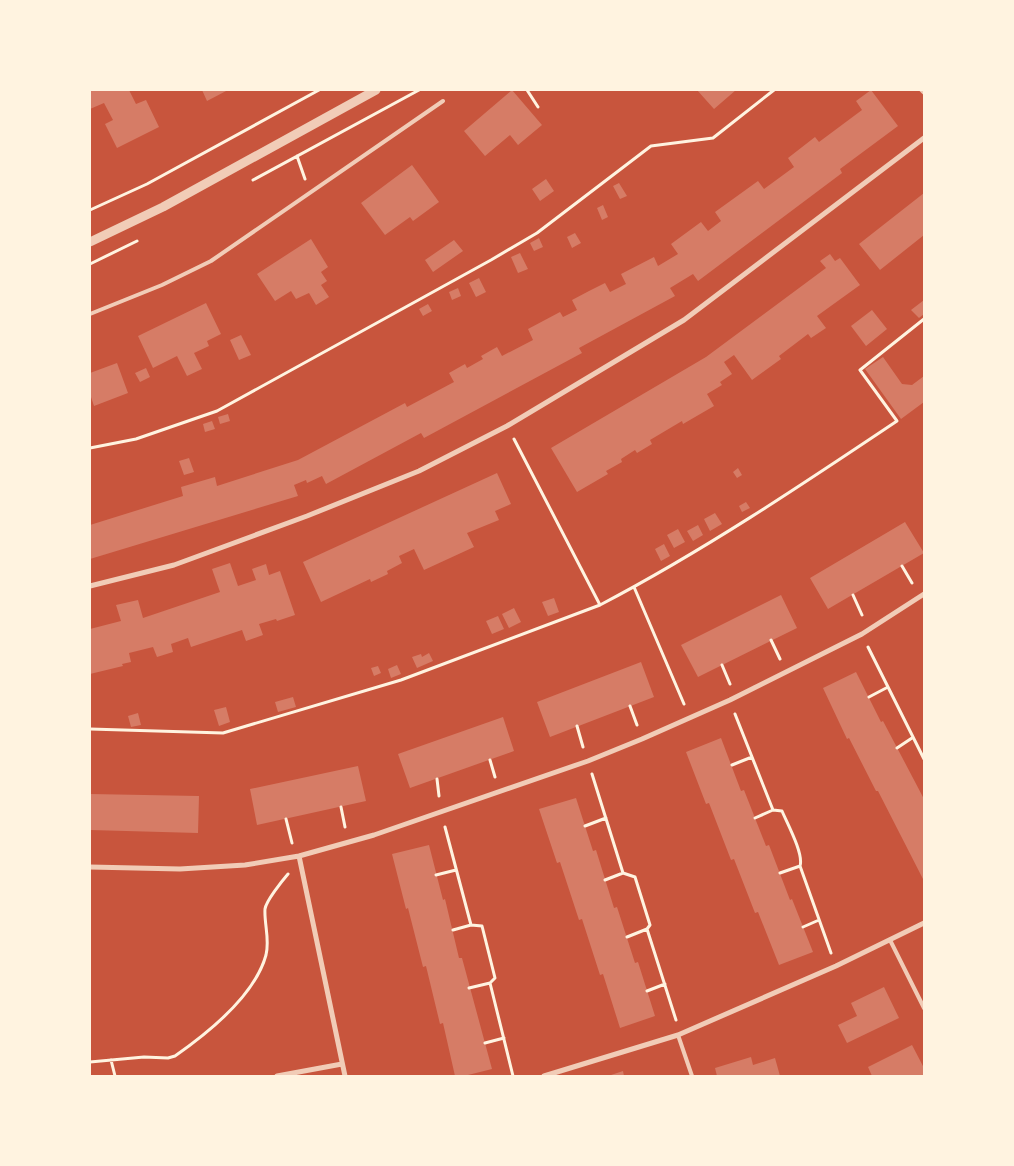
<svg xmlns="http://www.w3.org/2000/svg" width="1014" height="1166" font-family="'Sofia Sans Condensed',sans-serif">
	<style>
		.building { fill: #d67c66 }
		.lines { fill: none; stroke-linecap: round; stroke-linejoin: round }
		.path { stroke: #fff3e0; stroke-width: 3 }
		.service { stroke: #f1ccb7; stroke-width: 4 }
		.minor { stroke: #f1ccb7; stroke-width: 5 }
		.tertiary { stroke: #f1ccb7; stroke-width: 9 }
	</style>
	<rect width="100%" height="100%" fill="#c8553d"/>
	<path class="building" d="M90,90H129L136,104L146,100L159,127L117,148L105,124L113,120L104,103L90,109Z
		M202,90H228L207,101Z
		M512,90L542,125L518,145L510,135L485,156L464,131Z
		M697,90H736L714,109Z
		M871,90L898,126L840,169L842,173L698,281L693,274L670,288L675,296L579,348L582,353L424,438L421,433L326,484L322,476L307,483L306,480L294,485L298,496L90,559V525L183,496L181,487L215,477L217,486L298,460L405,403L407,407L454,382L449,373L465,364L467,368L483,359L481,356L497,347L502,356L533,340L528,329L560,312L563,317L577,310L572,300L589,291L605,283L610,292L626,284L621,274L654,257L658,266L678,254L671,244L701,222L708,231L721,221L715,212L758,181L764,189L794,167L788,158L815,137L819,142L862,110L856,101Z
		M412,165L439,202L413,221L410,217L385,235L361,203Z
		M546,179L554,191L540,201L532,189Z
		M619,183L627,196L620,199L613,186Z
		M924,193V235L880,270L859,244Z
		M603,205L608,217L602,220L597,208Z
		M575,233L581,243L572,248L567,237Z
		M539,238L543,247L534,251L530,243Z
		M311,239L328,267L321,272L327,281L321,285L329,297L316,305L309,293L296,299L291,291L275,301L257,274Z
		M454,240L463,251L433,272L425,260Z
		M520,253L528,269L518,273L511,257Z
		M830,254L835,261L840,258L860,285L817,316L826,328L811,338L808,334L779,356L781,359L752,380L734,355L724,362L732,374L720,382L722,385L707,394L714,406L683,424L682,421L650,440L652,444L637,453L635,450L621,459L622,462L606,471L608,474L577,492L551,448L706,357L826,268L820,261Z
		M479,278L486,292L476,297L469,283Z
		M458,288L461,296L452,300L449,292Z
		M924,300V314L919,318L911,310Z
		M206,303L221,334L207,341L209,346L194,353L202,369L187,376L177,356L153,368L138,336Z
		M428,304L432,311L423,316L419,309Z
		M872,310L887,329L866,346L851,326Z
		M241,335L251,355L239,360L230,340Z
		M883,357L902,384L912,385L924,376V402L901,419L865,369Z
		M117,363L128,393L94,406L90,394V373Z
		M146,368L150,377L140,382L135,373Z
		M228,414L230,421L220,424L218,417Z
		M212,421L215,429L205,432L203,424Z
		M189,458L194,472L184,475L179,461Z
		M738,468L742,475L737,478L733,472Z
		M497,473L511,504L495,511L499,520L467,533L474,547L424,570L414,549L399,556L402,563L387,571L388,574L371,582L370,579L321,602L303,562Z
		M746,502L750,508L742,512L739,506Z
		M715,513L722,524L710,531L704,519Z
		M905,522L924,553L828,609L810,578Z
		M698,525L703,535L693,541L687,531Z
		M678,529L685,542L674,548L667,535Z
		M664,544L670,556L661,561L655,549Z
		M230,563L238,586L256,580L252,569L266,564L269,575L280,571L295,615L277,621L276,619L259,624L263,635L246,641L242,630L191,647L188,638L171,644L173,652L157,657L153,647L129,653L131,662L122,664L123,666L90,674V629L121,621L116,605L138,600L143,618L220,592L212,569Z
		M781,595L797,628L698,677L681,645Z
		M554,598L559,612L548,616L542,602Z
		M514,608L521,622L509,628L502,614Z
		M498,616L504,629L492,634L486,621Z
		M429,653L433,661L417,668L412,657L421,654L422,657Z
		M641,662L654,697L550,737L537,702Z
		M397,665L401,674L391,678L388,669Z
		M378,666L381,673L374,676L371,668Z
		M856,672L881,722L883,721L924,799V881L878,791H876L849,738L847,739L823,688Z
		M293,697L296,707L278,712L275,702Z
		M226,707L230,722L219,726L214,710Z
		M138,713L141,725L131,727L128,716Z
		M503,717L514,751L410,788L398,754Z
		M721,738L741,791L744,790L766,846L769,845L790,900L792,899L813,952L779,965L758,912L755,913L734,859L731,860L709,803L706,804L686,752Z
		M358,766L366,801L257,825L250,789Z
		M90,794L199,796L198,833L90,830Z
		M576,798L593,851L596,850L614,908L617,907L635,963L638,962L655,1016L620,1028L603,974L600,975L582,919L579,920L560,862L557,863L539,809Z
		M429,845L443,900L445,899L459,958H462L492,1069L464,1076H455L443,1023L440,1024L426,966L423,967L408,908L406,909L392,854Z
		M884,987L899,1018L847,1043L838,1025L857,1016L851,1003Z
		M912,1045L924,1068V1076H872L868,1067Z
		M751,1057L753,1065L775,1058L780,1076H717L715,1068Z
		M623,1071L624,1076H608Z"/>
	<g class="lines">
		<path class="path" d="M527,90L538,107
			M297,156L305,179
			M253,180L419,90
			M90,210L147,184L319,90
			M90,264L137,241
			M514,439L600,605C703,551 800,486 897,421L860,370L924,319
			M90,448L136,439L217,411L491,260L537,233L651,146L713,138L774,90
			M902,566L912,583
			M634,587L684,704
			M853,595L862,615
			M771,640L780,659
			M868,647L924,759
			M722,665L730,684
			M869,697L888,687
			M630,706L637,725
			M735,714L773,810L782,811C787,823 804,854 800,866L831,953
			M577,726L583,747
			M90,729L223,733L401,680L600,605
			M897,748L912,738
			M490,760L495,777
			M732,765L752,757
			M592,774L623,873L635,877L650,925L647,929L676,1020
			M437,779L439,796
			M341,807L345,827
			M755,818L773,810
			M286,819L292,843
			M585,826L606,818
			M445,827L471,925L482,926L495,978L490,983L513,1076
			M780,873L800,866
			M436,875L456,870
			M605,880L623,873
			M803,927L819,920
			M453,930L471,925
			M627,937L647,929
			M469,988L490,983
			M647,991L665,984
			M485,1043L504,1038
			M111,1060L115,1076
			M90,1062L144,1057L168,1058L175,1056C208,1033 255,995 266,955C270,939 264,924 265,909C266,901 282,881 288,874"/>
		<path class="service" d="M90,314L162,285L211,261L443,101
			M890,940L924,1008
			M678,1035L692,1076"/>
		<path class="minor" d="M922,90L924,92
			M90,586L174,565L307,516L419,471L507,426L684,320L924,138
			M299,856L345,1076
			M90,867L180,869L245,865L299,856L374,835L588,761L642,739L730,700L862,634L924,594
			M277,1076L342,1064
			M544,1076L678,1035L836,966L924,923"/>
		<path class="tertiary" d="M90,242L163,207L376,90"/>
	</g>
	<rect width="1014" height="1166" fill="none" stroke="#fff3e0" stroke-width="182"/>
</svg>
